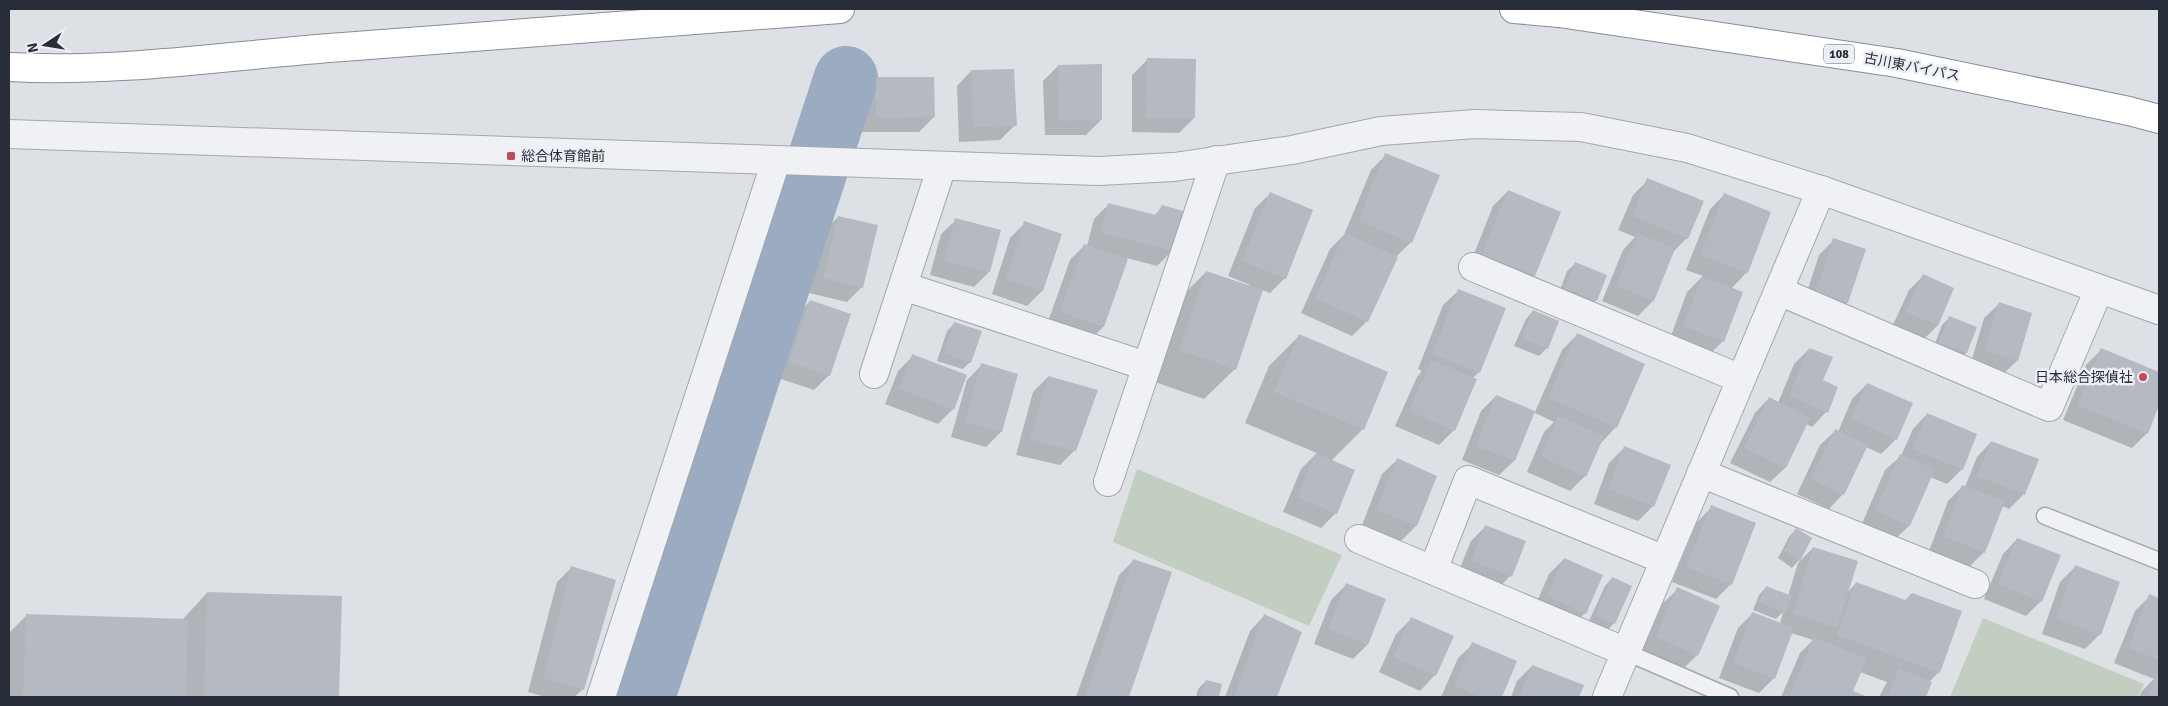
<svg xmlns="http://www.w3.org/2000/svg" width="2168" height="706" font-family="Signika,'Noto Sans JP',sans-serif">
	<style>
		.green { fill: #c2cebf }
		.shadow { fill: #0003 }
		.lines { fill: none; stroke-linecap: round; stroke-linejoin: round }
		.river { stroke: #9babc2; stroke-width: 64 }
		.building { fill: #b5b9c1 }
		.service-casing { stroke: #a3a7ae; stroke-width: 19 }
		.minor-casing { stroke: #a3a7ae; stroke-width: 30 }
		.tertiary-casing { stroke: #a3a7ae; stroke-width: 30 }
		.trunk-casing { stroke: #868d9a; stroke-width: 30 }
		.service { stroke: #eff1f4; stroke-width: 16 }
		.minor { stroke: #eff1f4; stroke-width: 28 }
		.tertiary { stroke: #eff1f4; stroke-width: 28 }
		.trunk { stroke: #fff; stroke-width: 28 }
		.poi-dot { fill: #c04d56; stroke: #eceff3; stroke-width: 2 }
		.labels { text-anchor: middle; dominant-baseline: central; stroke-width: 5; stroke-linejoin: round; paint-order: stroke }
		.shield { fill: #eceff3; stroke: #636772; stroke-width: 1 }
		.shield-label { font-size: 12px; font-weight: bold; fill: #282d3a }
		.street-label { font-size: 14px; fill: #282d3a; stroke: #eceff3 }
		.poi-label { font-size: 14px; fill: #282d3a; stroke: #eceff3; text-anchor: start }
	</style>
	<rect width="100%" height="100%" fill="#dde0e5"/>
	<path class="green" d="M1137,469L1342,555L1309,626L1113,542Z
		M1983,618L2144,684L2138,697H1950Z"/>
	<path class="shadow" d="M1147,60L1194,118L1179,133L1132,132V75Z
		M1058,66L1101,120L1086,135H1045L1043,81Z
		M971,71L1015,125L1000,140L959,142L957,86Z
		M876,78L934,117L919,132H862L861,93Z
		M1386,155L1411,242L1396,257L1367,321L1352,336L1301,313L1330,249L1344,235L1371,170Z
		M1648,180L1687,238L1672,253L1653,301L1638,316L1602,301L1623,250L1635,237L1618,230L1633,195Z
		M1508,191L1560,213L1534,276L1519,291L1468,269L1493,206Z
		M1270,194L1285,278L1270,293L1262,290L1235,369L1204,399L1149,380L1176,302L1206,272L1249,287L1250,285L1228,276L1255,208Z
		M1724,195L1747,272L1731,289L1723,341L1708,356L1669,341L1687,292L1703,276L1686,270L1710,209Z
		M1109,204L1154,216L1162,207L1172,251L1157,266L1127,258L1103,327L1088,342L1046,327L1070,260L1085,245L1087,246L1094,219Z
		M838,217L862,287L847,302L809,293L823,232Z
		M956,220L999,231L989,272L974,287L930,275L941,234Z
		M1025,223L1042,291L1027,306L992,294L1010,238Z
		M1834,240L1847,303L1832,317L1802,307L1819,255Z
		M1575,264L1596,300L1588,308L1558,296L1567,271Z
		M1923,276L1953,289L1937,326L1922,341L1892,327L1909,290Z
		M1458,291L1479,372L1472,379L1454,430L1439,445L1395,426L1417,377L1422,371L1418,369L1443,305Z
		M810,301L829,375L814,390L775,377L796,316Z
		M1999,304L2017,361L2002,375L1970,366L1984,318Z
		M1533,311L1558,322L1547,348L1539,356L1514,346L1526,319Z
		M1949,318L1975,328L1966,353L1959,360L1932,351L1942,325Z
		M955,323L970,362L963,369L937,361L947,331Z
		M1577,335L1643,364L1615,428L1601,443L1585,476L1570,491L1527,472L1544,432L1554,422L1533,412L1514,461L1499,475L1462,460L1481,411L1496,396L1535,412L1562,350Z
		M1299,336L1363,429L1331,461L1336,513L1321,528L1283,512L1301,469L1317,453L1245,423L1269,366Z
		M1809,349L1821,381L1826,412L1812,427L1806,424L1785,468L1770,482L1730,463L1755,413L1769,398L1778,403L1794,364Z
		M2101,350L2159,373V402L2147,433L2132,448L2063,420L2086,365Z
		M913,356L953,409L938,424L885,404L898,371Z
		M982,365L1016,374L1001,432L986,447L951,437L967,380Z
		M1048,377L1075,450L1060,465L1016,455L1033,392Z
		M1867,384L1896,439L1881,454L1866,447L1843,494L1829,509L1797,494L1820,445L1835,431L1838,432L1852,399Z
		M1927,414L1962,469L1947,484L1930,477L1909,526L1894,540L1861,526L1885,470L1901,456L1913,429Z
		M1991,442L2024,494L2009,509L2002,506L1984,552L1969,567L1929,551L1948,501L1963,486L1965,487L1977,457Z
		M1624,448L1653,506L1638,521L1594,504L1609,463Z
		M1397,460L1436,476L1416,526L1401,541L1362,525L1382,474Z
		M1712,507L1731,584L1716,599L1672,582L1697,522Z
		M1486,526L1510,576L1496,591L1457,575L1471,541Z
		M1796,529L1811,538L1799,560L1792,568L1778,558L1789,537Z
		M2017,539L2059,556L2041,601L2026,616L1984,599L2003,554Z
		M1813,548L1847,593L1856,583L1939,672L1929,682L1925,697H1879L1887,682L1860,672L1851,692L1865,697H1781L1800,653L1813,640L1791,633L1774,678L1759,693L1719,678L1738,628L1752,614L1780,624L1783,612L1776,619L1753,610L1759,595L1766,587L1788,596L1798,563Z
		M1564,559L1585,613L1570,628L1533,611L1549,574Z
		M1134,560L1170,573L1128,697H1076L1119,575Z
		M572,567L583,689L574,697H545L528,692L557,582Z
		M2075,567L2100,634L2085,649L2042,634L2060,582Z
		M1612,578L1614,623L1607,631L1588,623L1605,586Z
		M1346,585L1367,645L1353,659L1314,644L1331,600Z
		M1678,589L1697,655L1682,670L1642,652L1663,603Z
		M207,593L340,597L338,697H9V633L26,616L182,620Z
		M2150,596L2159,600V697H2139L2142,691L2154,679L2114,663L2135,611Z
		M1264,616L1301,632L1276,697H1225L1250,631Z
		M1411,619L1452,637L1434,676L1420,691L1379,672L1396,634Z
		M1473,644L1516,662L1501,697H1441L1458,658Z
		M1532,666L1582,686L1577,697H1511L1517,681Z
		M1206,681L1221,685L1218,697H1196L1198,689Z"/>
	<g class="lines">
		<path class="river" d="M643,697L846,78"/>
	</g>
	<path class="building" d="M1147,58L1196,59L1195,118H1146Z
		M1102,64V120L1059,121L1058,65Z
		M1014,69L1017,126L973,127L971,70Z
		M876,77H934L935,117L876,118Z
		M1385,153L1440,175L1412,243L1358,221Z
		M1647,178L1704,201L1688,239L1632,216Z
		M1508,190L1561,212L1535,276L1482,254Z
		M1270,192L1313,210L1286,279L1242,261Z
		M1724,193L1771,212L1748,273L1700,255Z
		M1108,203L1156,215L1162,205L1183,211L1173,251L1101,233Z
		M838,216L878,225L863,288L823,278Z
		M955,218L1001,230L990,272L944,261Z
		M1024,221L1062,234L1043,291L1006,279Z
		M1345,233L1398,257L1368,322L1315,298Z
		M1637,233L1675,249L1654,301L1616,286Z
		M1833,238L1866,249L1848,303L1816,292Z
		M1084,244L1128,259L1104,327L1060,312Z
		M1575,262L1607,275L1597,301L1564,289Z
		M1206,271L1263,290L1236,370L1179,350Z
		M1923,274L1954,288L1938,326L1906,312Z
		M1702,276L1743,292L1724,342L1683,326Z
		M1458,289L1506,308L1480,373L1432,354Z
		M810,300L851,314L830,376L789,362Z
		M1999,302L2032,313L2018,361L1984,351Z
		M1533,310L1559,321L1548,349L1521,338Z
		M1949,316L1977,327L1967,353L1939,343Z
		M954,322L982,331L971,363L944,353Z
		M1577,333L1645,364L1617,428L1548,398Z
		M1299,334L1388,372L1364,430L1274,392Z
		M1809,348L1833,357L1823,380L1838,387L1828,413L1789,396Z
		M2101,348L2159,372V405L2148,434L2077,405Z
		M912,354L967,375L954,410L899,389Z
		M1431,360L1477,379L1455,431L1409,411Z
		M981,363L1018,374L1002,432L965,422Z
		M1048,376L1098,390L1076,451L1030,440Z
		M1867,383L1913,403L1897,440L1851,419Z
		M1496,395L1535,411L1515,461L1476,446Z
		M1769,397L1810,418L1786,468L1744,448Z
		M1927,413L1977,434L1963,470L1912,449Z
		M1558,416L1604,436L1586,477L1541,457Z
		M1835,429L1868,445L1844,495L1811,479Z
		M1991,441L2039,459L2025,495L1977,476Z
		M1624,446L1671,465L1654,507L1608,489Z
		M1316,453L1355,470L1337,514L1297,497Z
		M1900,454L1935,469L1910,526L1875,511Z
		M1397,458L1437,476L1417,526L1376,510Z
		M1962,485L2005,501L1985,553L1943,536Z
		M1711,505L1756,523L1732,585L1686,567Z
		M1485,525L1526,541L1512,577L1471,560Z
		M1796,528L1812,538L1800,561L1784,551Z
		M2017,538L2061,555L2042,602L1998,584Z
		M1813,547L1858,561L1837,628L1793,614Z
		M1564,558L1603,575L1586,614L1547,596Z
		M1133,559L1172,572L1129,697H1085Z
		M2075,565L2120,582L2101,635L2056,619Z
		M571,566L616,580L584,690L543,678Z
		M1612,577L1632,586L1615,624L1595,615Z
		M1856,582L1905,600L1912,593L1962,611L1940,673L1837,635Z
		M1346,583L1386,599L1368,645L1328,629Z
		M1766,586L1792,596L1785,613L1759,602Z
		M1677,587L1720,606L1698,656L1656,637Z
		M207,592L342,596L339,697H204Z
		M2149,594L2159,598V660L2128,648Z
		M1752,612L1794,628L1775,679L1733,663Z
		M26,614L188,619L186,697H23Z
		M1264,614L1302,632L1277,697H1234Z
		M1411,617L1454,636L1436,676L1393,657Z
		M1814,637L1867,659L1853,691L1868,697H1789Z
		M1472,642L1517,661L1502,697H1480L1454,686Z
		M1532,665L1584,685L1579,697H1519Z
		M1899,668L1932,682L1926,697H1887Z
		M2156,675L2159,676V697H2148Z
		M1206,680L1222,684L1219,697H1201Z"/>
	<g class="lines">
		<defs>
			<path id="service" d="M2045,516L2159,561
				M1626,652L1730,697"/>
			<path id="minor" d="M1473,267L1741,379
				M903,286L1146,366
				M1779,291L2049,407L2099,289
				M874,374L942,166
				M1701,473L1975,584
				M1108,482L1216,160
				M1359,539L1626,652
				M1433,570L1468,480L1665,560
				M601,697L776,161
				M1607,697L1821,190"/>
			<path id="tertiary" d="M9,134L1099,171L1174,167L1292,150L1381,131L1475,124L1581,127L1687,148L1821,190L2159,310"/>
			<path id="trunk" d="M1514,9L1559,13L1897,63L2129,111L2159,119
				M9,67C120,73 232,55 343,47C509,33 675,23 840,9"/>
		</defs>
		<use href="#service" class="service-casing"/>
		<use href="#minor" class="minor-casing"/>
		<use href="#tertiary" class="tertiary-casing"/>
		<use href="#trunk" class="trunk-casing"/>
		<use href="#service" class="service"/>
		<use href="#minor" class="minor"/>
		<use href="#tertiary" class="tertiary"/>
		<use href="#trunk" class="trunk"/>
	</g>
	<g class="poi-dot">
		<rect x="506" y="151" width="10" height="10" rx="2.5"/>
		<circle cx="2143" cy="377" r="5"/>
	</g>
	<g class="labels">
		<rect class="shield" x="1824" y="44.5" width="30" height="19" rx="4"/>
		<g class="shield-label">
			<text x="1839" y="54">108</text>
		</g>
		<g class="street-label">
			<text transform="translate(1912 67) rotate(11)">古川東バイパス</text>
		</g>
		<g class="poi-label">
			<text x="521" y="156">総合体育館前</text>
			<text x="2133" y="377" text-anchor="end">日本総合探偵社</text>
		</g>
	</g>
	<rect width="2168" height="706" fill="none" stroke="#282d3a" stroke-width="20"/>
	<g transform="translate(45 45) rotate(258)" stroke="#eceff3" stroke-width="4" paint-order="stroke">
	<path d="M0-4L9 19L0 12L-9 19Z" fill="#282d3a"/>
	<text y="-8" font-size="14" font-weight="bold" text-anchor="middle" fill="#282d3a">N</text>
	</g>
</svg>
